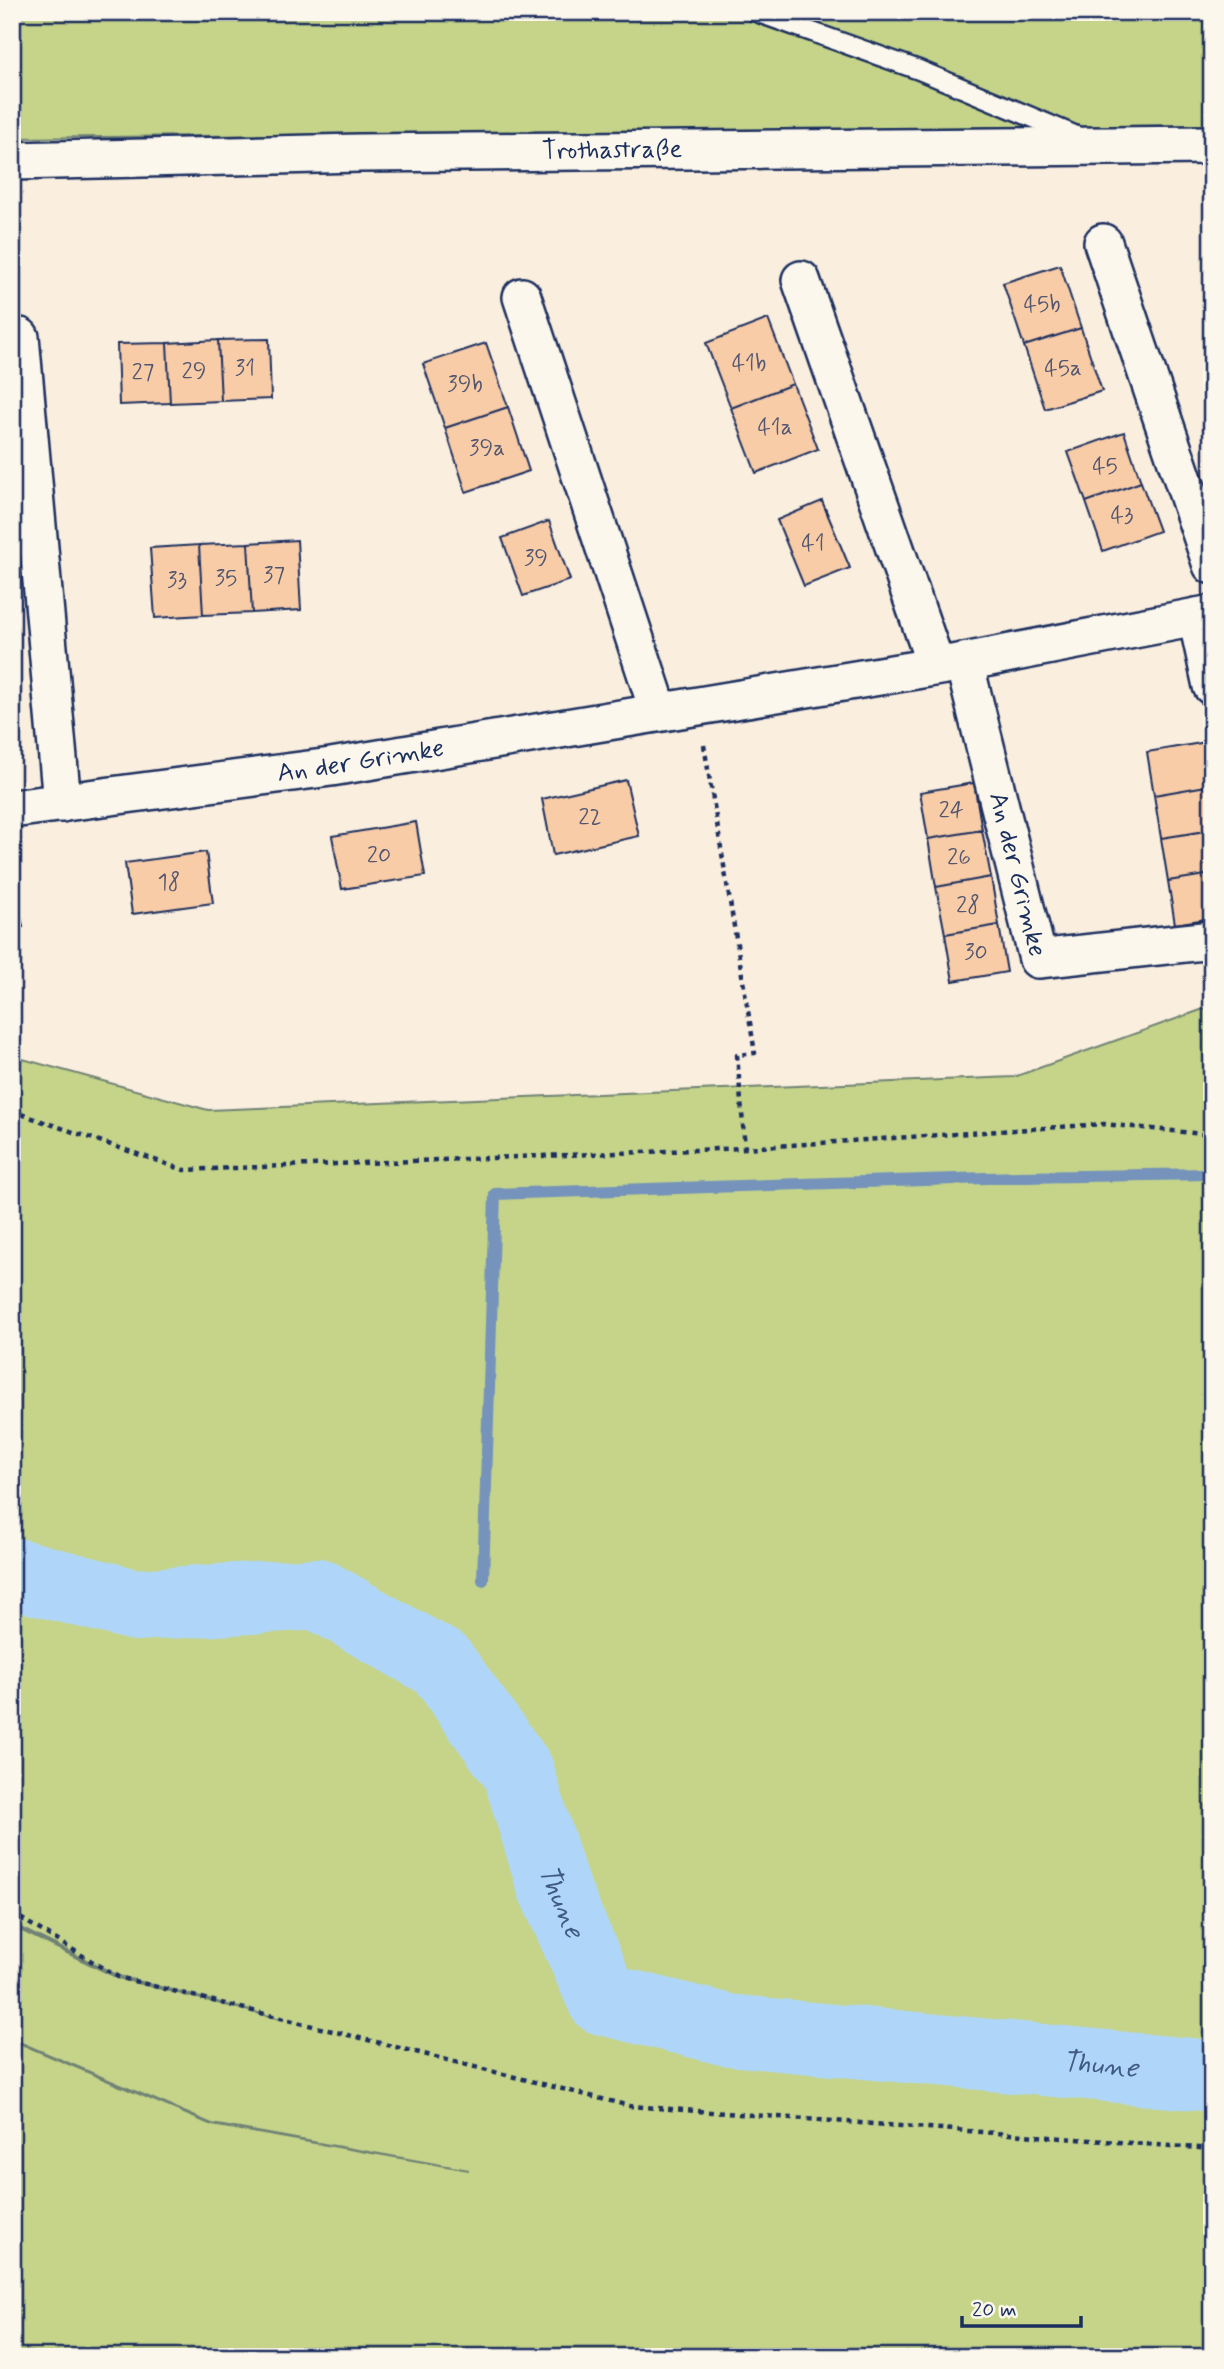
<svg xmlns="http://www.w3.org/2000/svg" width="1224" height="2369" font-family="Mynerve,sans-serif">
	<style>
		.green { fill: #c5d489; stroke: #708274; stroke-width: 2 }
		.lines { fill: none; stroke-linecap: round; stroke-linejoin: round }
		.stream { stroke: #7493bb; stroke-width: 12 }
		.river { stroke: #afd6f9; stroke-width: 72 }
		.building { fill: #f8cca7; stroke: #1b2f5e; stroke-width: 2 }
		.service-casing { stroke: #1b2f5e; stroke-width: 23 }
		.minor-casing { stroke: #1b2f5e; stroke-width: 42 }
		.path { stroke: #1b2f5e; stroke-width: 4.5; stroke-dasharray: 5 5; stroke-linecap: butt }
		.service { stroke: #fbf7ec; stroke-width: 18 }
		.minor { stroke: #fbf7ec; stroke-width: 37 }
		.labels { text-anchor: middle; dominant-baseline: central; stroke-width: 5; stroke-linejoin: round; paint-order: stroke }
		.number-label { font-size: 23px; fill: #525670 }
		.street-label { font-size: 26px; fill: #1b2f5e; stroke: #fbf7ec }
		.water-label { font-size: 28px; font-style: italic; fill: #405985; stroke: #fbf7ec }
	</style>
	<rect width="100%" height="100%" fill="#faeede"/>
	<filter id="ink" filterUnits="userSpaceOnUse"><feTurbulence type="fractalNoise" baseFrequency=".0143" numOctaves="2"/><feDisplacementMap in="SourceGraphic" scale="14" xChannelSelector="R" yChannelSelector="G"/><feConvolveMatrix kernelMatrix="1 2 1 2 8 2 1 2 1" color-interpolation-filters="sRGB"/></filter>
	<g filter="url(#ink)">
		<path class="green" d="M12,12H1212V125L12,138Z
			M1212,1006V2357H12V2040L212,2125L469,2170L212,2124L12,2039V1926L118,1978L281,2019L119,1976L12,1924V1056L208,1110L1014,1077Z"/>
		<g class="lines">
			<path class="stream" d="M483,1580L495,1194L1018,1177L1212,1174"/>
			<path class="river" id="s1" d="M12,1573L135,1605L318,1594L441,1664L518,1771L553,1886L603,1999L728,2030L1212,2076"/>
		</g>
		<path class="building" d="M1060,265L1081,328L1024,346L1003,283Z
			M768,319L793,384L731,408L706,343Z
			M1081,328L1102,391L1045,409L1024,346Z
			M269,339L271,399L221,401L218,340Z
			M218,340L221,401L170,403L167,343Z
			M167,343L170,403L119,405L117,344Z
			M486,343L508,407L445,428L423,364Z
			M793,384L818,449L756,473L731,408Z
			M508,407L529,471L466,492L445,428Z
			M1124,432L1141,482L1086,502L1068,452Z
			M1141,482L1159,531L1103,551L1086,502Z
			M822,501L850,568L804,586L777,520Z
			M549,521L570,580L523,596L502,538Z
			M297,540L301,610L252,613L248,543Z
			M248,543L252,613L203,615L199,545Z
			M199,545L203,615L155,618L150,548Z
			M1207,742L1212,785L1154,795L1147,752Z
			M626,780L639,836L553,855L542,799Z
			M974,783L982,830L928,839L920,792Z
			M1212,785V830L1161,838L1154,795Z
			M416,822L425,876L342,889L332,836Z
			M982,830L991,877L936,887L928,839Z
			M1212,830V874L1168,881L1161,838Z
			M206,852L213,903L132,914L125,863Z
			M12,871L23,927L12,929Z
			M1212,874V918L1175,924L1168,881Z
			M991,877L999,925L945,934L936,887Z
			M999,925L1007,972L953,981L945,934Z"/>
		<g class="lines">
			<defs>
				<path id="service" d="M756,12L919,70L1079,137"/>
				<g id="minor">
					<path id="s2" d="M12,161L360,153L1212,145"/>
					<path d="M1103,243L1212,565"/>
					<path d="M801,280L936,666"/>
					<path d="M522,297L659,712"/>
					<path d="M20,337L62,803"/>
					<path d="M1197,617L1212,686"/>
					<path id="s3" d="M964,662L1038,959L1212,940"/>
					<path id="s4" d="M12,809L331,767L964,662L1212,614"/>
				</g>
			</defs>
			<use href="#service" class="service-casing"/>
			<use href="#minor" class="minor-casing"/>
			<path class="path" d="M704,745L755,1053L737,1055L745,1148
				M12,1111L184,1170L745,1148L1104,1124L1212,1135
				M12,1913L118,1977L630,2106L1212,2149"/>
			<use href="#service" class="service"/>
			<use href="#minor" class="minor"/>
		</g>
	</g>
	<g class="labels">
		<g class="number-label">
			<text x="1042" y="305">45b</text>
			<text x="749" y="364">41b</text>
			<text x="245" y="369">31</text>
			<text x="1063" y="369">45a</text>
			<text x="194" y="372">29</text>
			<text x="143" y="373">27</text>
			<text x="465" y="385">39b</text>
			<text x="775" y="428">41a</text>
			<text x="487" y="449">39a</text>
			<text x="1105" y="467">45</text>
			<text x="1122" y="516">43</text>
			<text x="813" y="544">41</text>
			<text x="536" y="559">39</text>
			<text x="274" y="576">37</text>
			<text x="226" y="579">35</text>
			<text x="177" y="581">33</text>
			<text x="951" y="811">24</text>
			<text x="590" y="818">22</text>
			<text x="379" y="856">20</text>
			<text x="959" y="858">26</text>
			<text x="169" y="883">18</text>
			<text x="968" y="906">28</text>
			<text x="976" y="953">30</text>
		</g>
		<g class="street-label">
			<text stroke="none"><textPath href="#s2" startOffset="600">Trothastraße</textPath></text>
			<text stroke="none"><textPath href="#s4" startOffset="352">An der Grimke</textPath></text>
			<text stroke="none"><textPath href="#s3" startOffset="219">An der Grimke</textPath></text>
		</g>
		<g class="water-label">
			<text stroke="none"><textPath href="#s1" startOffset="721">Thune</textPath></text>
			<text stroke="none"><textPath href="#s1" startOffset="1330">Thune</textPath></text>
		</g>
	</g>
	<rect width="1224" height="2369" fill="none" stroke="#fbf7ec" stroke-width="42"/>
	<rect x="21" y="21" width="1182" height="2327" fill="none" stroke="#1b2f5e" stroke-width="2.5" filter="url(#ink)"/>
	<path d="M962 2316v10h119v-10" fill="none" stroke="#1b2f5e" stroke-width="3.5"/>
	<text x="972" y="2316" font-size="21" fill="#1b2f5e" stroke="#fbf7ec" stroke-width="5" paint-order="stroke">20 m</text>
</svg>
